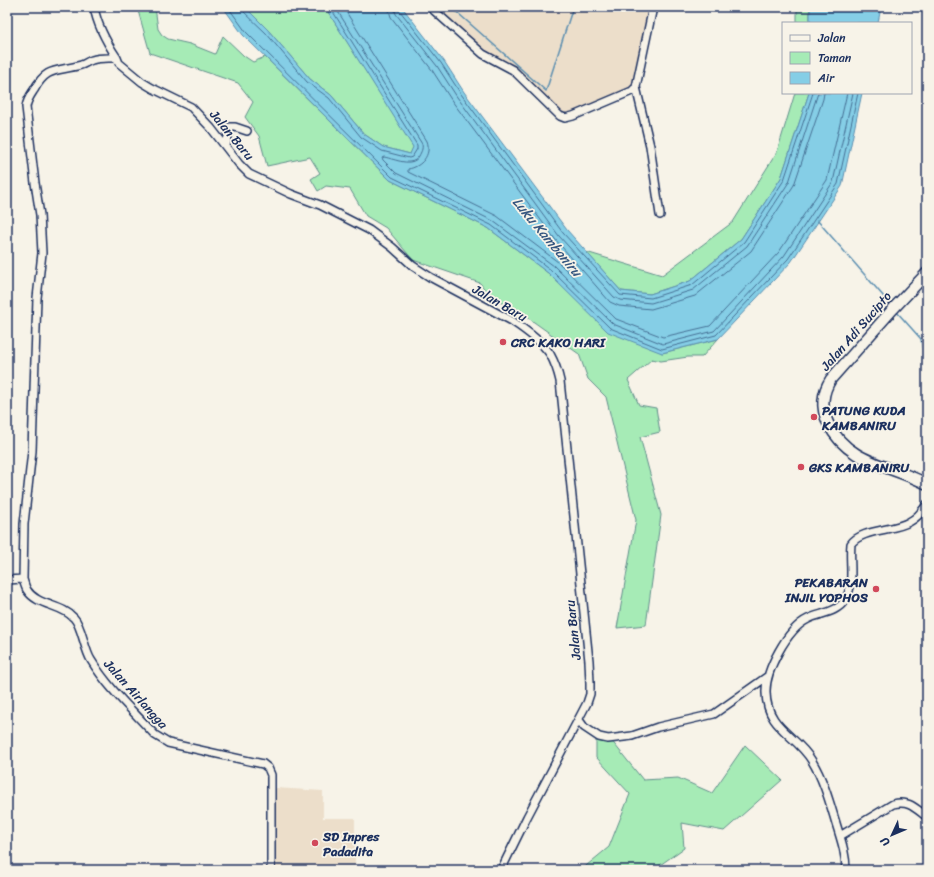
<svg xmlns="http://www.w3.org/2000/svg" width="934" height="877" font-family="Sriracha,sans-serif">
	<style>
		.built { fill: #ecdeca }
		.green { fill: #a6ebb6; stroke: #608d8a }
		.water { fill: #85cee6; stroke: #5b8eb0 }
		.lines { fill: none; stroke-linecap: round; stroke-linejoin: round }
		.shore { stroke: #456f94; stroke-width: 1 }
		.stream { stroke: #5b8eb0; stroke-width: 1.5 }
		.minor-casing { stroke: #1b2f5e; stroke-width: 10 }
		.highway-casing { stroke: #1b2f5e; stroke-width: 13 }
		.minor { stroke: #f7f3e8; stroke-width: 7 }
		.highway { stroke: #f7f3e8; stroke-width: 10 }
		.poi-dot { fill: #d1495b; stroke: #f7f3e8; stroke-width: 1.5 }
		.labels { text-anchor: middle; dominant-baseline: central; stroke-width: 3.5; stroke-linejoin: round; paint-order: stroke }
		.street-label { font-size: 13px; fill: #1b2f5e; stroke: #f7f3e8 }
		.poi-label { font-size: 13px; font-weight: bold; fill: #1b2f5e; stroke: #f7f3e8; text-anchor: start }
		.water-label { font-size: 14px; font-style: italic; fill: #365780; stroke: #f7f3e8 }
	</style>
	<rect width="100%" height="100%" fill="#f7f3e8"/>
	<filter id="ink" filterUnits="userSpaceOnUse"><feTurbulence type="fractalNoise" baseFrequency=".025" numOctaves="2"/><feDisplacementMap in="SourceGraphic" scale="8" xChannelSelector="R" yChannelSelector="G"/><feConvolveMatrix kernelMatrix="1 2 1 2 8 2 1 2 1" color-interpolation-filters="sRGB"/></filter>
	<g filter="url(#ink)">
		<path class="built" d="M434,7H650L634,86L632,89L564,116L514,68L487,54Z
			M276,788L323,791V818H355V870L346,869V870H275Z"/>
		<path class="green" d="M137,7H155L158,29L162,35L168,39L190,44L215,54L223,36L244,56L253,62L265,57L390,180L488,228L548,273L662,353L718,339L702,357H688L661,361L652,359L628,380L639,405L656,408L660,432L640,437L661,515L646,625L617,628L636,520L606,397L588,379L579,354L517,310L491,298L480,283L413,260L386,228L366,216L350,189L326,186L318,191L311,179L320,173L310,157L267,166L259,136L245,117L253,102L238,83L150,53Z
			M245,7H325L414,147L410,154L383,147L364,134L331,95L310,79L268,30Z
			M797,7H810V23H797Z
			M795,93H809L781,178L741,239L690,281L650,294L621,291L586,252L662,275L733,222L777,152Z
			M596,738L611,740L643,780L678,778L712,793L745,745L782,780L724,831L682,823L684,848L653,870H581L609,847L630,794L596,757Z"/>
		<path class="water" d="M223,7H245L268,30L310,79L331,95L364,134L383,147L410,154L413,147L325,7H402L444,61L464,92L567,230L621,291L650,294L690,281L741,239L781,178L809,93H862L842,186L791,262L718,339L662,353L608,332L548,273L488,228L390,180L243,35Z
			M810,7H881L878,23H810Z"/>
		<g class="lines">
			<path class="shore" d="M228,7L246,32L392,177L491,225L551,270L610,328L662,349L716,335L788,259L838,184L858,93
				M242,7L243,11L266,33L307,82L329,98L361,137L382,151L409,158L412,157L417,149V145L330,7
				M335,7L422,144C423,149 421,152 419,156C412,168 395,159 384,157L382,158L383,160L396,173L493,221L554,266L613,324L663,344L714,331L784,256L833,182L853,93
				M343,7L427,141C432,155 421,167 408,169V172L497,216L558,262L616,319L663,337L710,326L779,252L827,180L847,93
				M388,7L391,17L432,70L452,101L555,239L610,302L619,306L651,309L695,296L751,251L794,185L823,99L824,93
				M394,7L396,14L437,66L457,97L559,236L614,297L620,300L651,303L693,290L747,246L789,182L818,93
				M399,7L400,11L441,63L461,94L563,233L620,295L651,298L692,285L744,242L784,180L813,93"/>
			<path class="stream" d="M451,7L546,91L573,7
				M817,220L891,305
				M896,311L921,339L927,373
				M927,680L923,688L927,706"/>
			<defs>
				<path id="minor" d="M94,7C97,25 107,43 117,58
					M430,7L483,54L513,70L560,116L565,118L573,116L632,91L636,87L653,7
					M636,87L650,146L660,215
					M226,146L230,127H235L247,131
					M23,579C24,582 25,587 27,590C37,606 62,604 74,618C82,626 84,649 91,660C108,688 133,711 155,735L168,743L263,764L268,768L271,775V870
					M7,580L23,579L24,524L32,451L37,298L42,253L40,215L35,183L26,107C27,100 30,96 34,90C47,66 57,72 81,65C85,64 88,61 92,60C100,57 109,58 117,58L119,63L142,82L152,88L191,107L211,128L239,164L249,174L291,194L320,205L369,230L392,247L413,266L430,277L512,321C524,329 542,342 550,354C555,363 558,372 560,381L589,661L590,683V694L587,703L527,817L501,870
					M579,720L584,727L599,737L608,739L632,736L658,727L714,714L768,676
					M840,836L893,804C909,800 915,808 927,817
					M846,870C846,852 840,837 835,820C829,800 823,779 812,761C796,734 767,729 766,693C765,671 787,629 808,619C820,613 837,613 845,600C855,585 849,561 851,544C861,529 894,531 909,522C917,518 922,512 927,504"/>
				<path id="highway" d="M927,273L893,309L831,379C822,393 821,408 828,423C848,464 891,465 927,484"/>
			</defs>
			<use href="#minor" class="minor-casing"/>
			<use href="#highway" class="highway-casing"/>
			<use href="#minor" class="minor"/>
			<use href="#highway" class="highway"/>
		</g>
	</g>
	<g class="poi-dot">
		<circle cx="503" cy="342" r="4"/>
		<circle cx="814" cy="417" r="4"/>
		<circle cx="801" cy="467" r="4"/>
		<circle cx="876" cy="589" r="4"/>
		<circle cx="315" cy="843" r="4"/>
	</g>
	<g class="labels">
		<g class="street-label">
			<text transform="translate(232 135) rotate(50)">Jalan Baru</text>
			<text transform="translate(500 303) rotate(30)">Jalan Baru</text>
			<text transform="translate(856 331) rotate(-49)">Jalan Adi Sucipto</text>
			<text transform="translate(573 630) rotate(-96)">Jalan Baru</text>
			<text transform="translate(136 694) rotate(48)">Jalan Airlangga</text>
		</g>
		<g class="poi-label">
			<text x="511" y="342">CRC KAKO HARI</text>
			<text x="822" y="410">PATUNG KUDA<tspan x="822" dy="15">KAMBANIRU</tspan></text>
			<text x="809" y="467">GKS KAMBANIRU</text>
			<text x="868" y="582" text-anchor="end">PEKABARAN<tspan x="868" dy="15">INJIL YOPHOS</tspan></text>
			<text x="323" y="836">SD Inpres<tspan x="323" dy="15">Padadita</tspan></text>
		</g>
		<g class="water-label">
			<text transform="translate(547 237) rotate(50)">Luku Kambaniru</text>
		</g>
	</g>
	<rect width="934" height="877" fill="none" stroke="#f7f3e8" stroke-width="24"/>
	<rect x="12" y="12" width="910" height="853" fill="none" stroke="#1b2f5e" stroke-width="1.5" filter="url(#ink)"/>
	<rect x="782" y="22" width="130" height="72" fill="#f7f3e8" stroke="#9fa5b1"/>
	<rect x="790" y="35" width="20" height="6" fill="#f7f3e8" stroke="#9fa5b1"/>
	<text x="818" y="42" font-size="12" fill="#1b2f5e">Jalan</text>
	<rect x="790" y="52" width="20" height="12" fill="#a6ebb6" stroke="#9fa5b1"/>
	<text x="818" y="62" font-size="12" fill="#1b2f5e">Taman</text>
	<rect x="790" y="72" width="20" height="12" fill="#85cee6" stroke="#9fa5b1"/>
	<text x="818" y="82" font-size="12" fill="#1b2f5e">Air</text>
	<g transform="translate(892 835) rotate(226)" stroke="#f7f3e8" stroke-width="3" paint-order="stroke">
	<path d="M0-3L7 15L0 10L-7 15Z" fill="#1b2f5e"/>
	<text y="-6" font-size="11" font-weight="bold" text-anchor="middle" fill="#1b2f5e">U</text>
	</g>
</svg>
